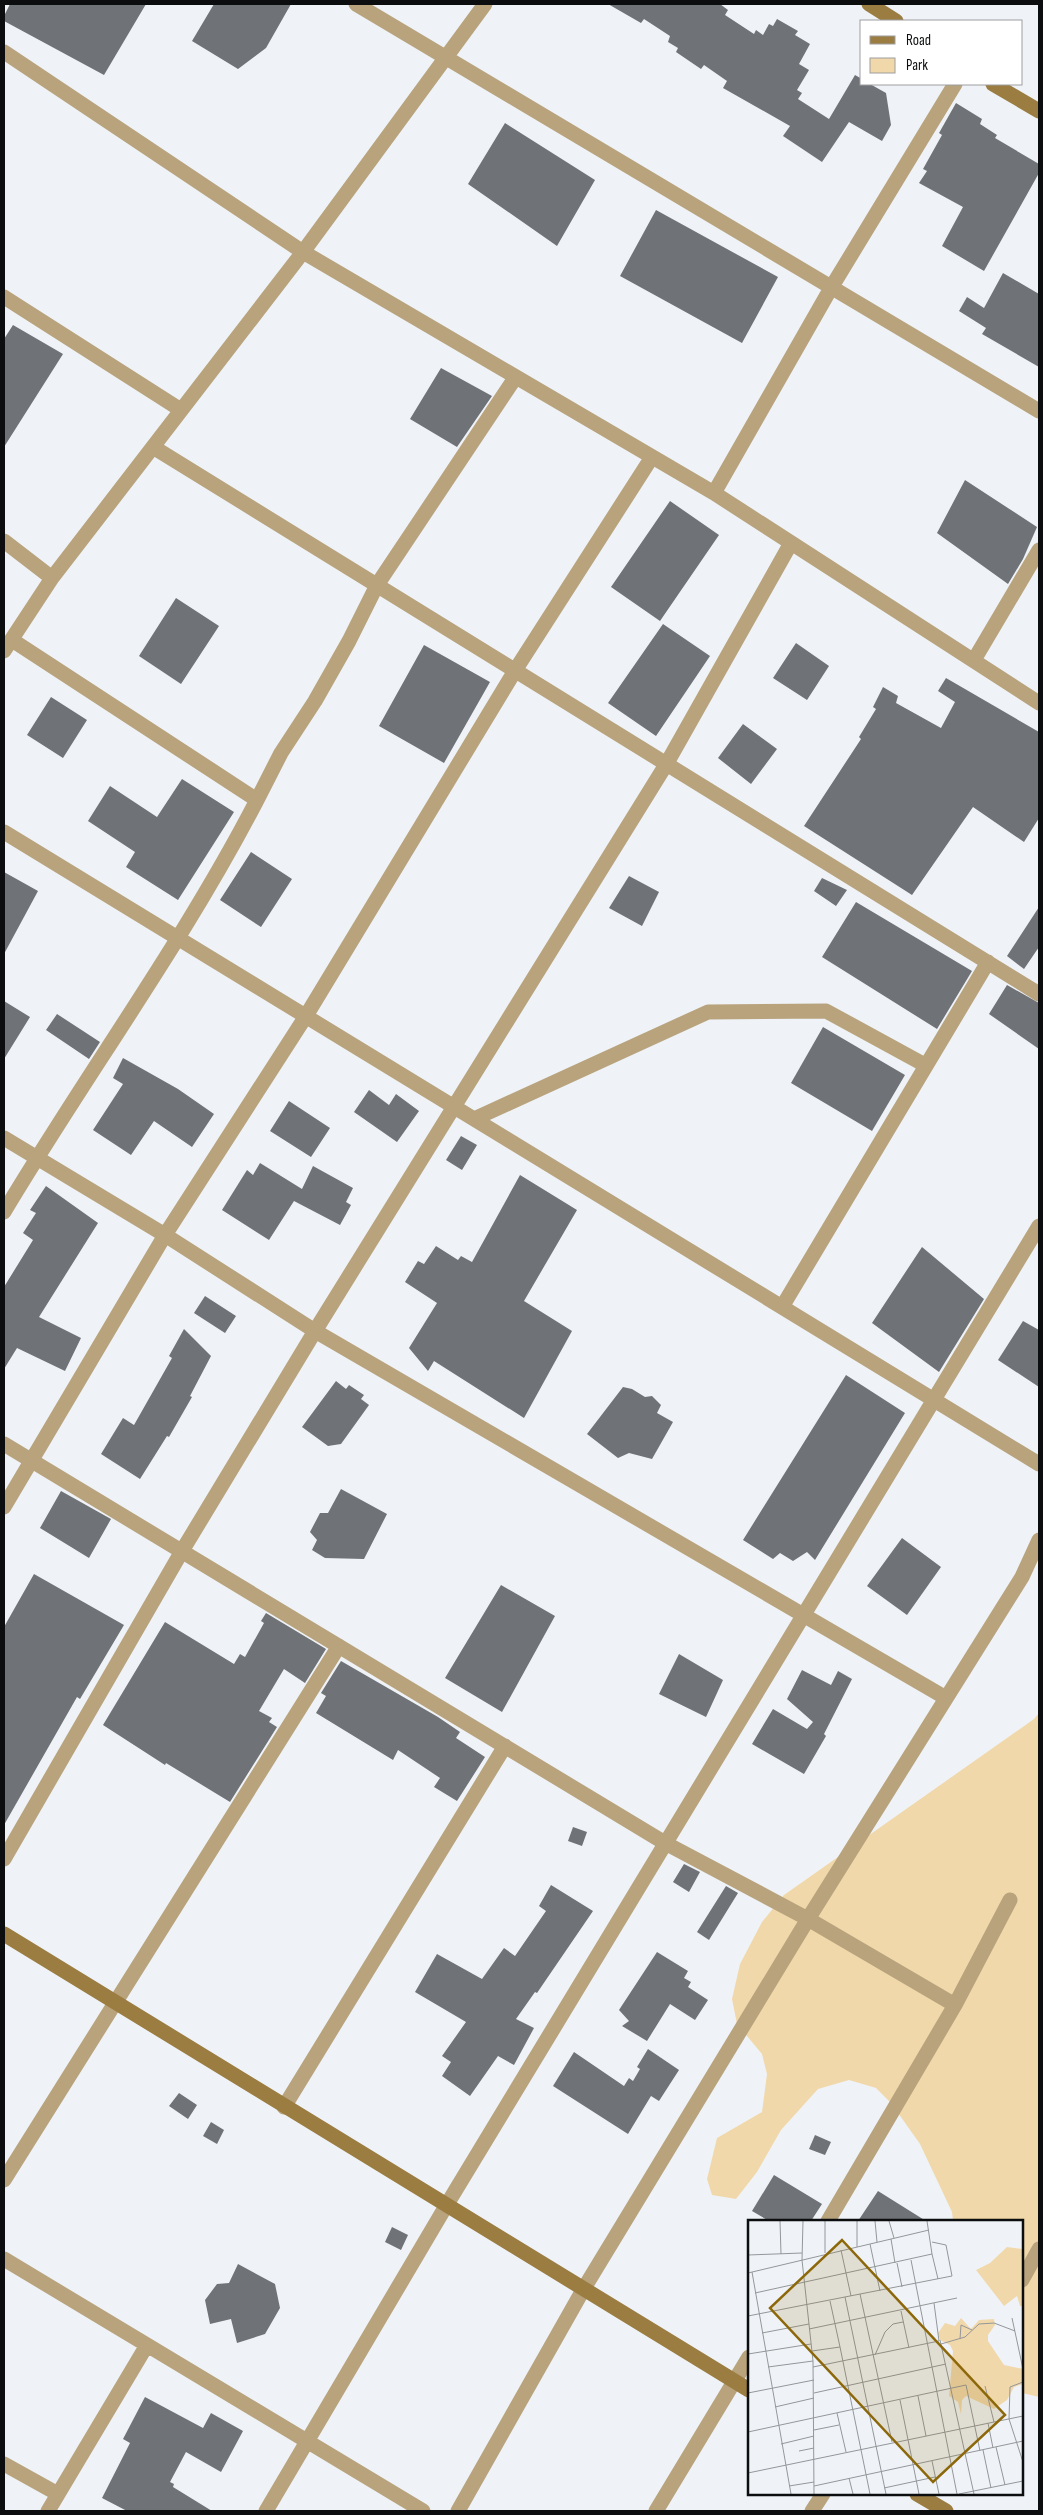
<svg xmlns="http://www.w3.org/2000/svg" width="1043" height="2515" font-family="'Sofia Sans Condensed',sans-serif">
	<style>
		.green { fill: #f1d8aa }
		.building { fill: #6f7276 }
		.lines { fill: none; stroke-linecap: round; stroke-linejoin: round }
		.street { stroke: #b8a37d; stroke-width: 15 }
		.secondary { stroke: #9b7c41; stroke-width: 15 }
		.inset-road { fill: none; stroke: #94979a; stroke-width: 1 }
		.view { fill: #8d680a; fill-opacity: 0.15; stroke: #8d680a; stroke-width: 2.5 }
		.inset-edge { fill: none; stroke: #0c0d0e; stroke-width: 2.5 }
	</style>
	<rect width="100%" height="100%" fill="#eff3f7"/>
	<path class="green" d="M1039,1713V2397L1022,2393V2221H953L952,2212L920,2144L891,2103L876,2088L849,2080L818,2089L781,2130L757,2172L736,2199L712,2195L707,2179L717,2138L762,2112L767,2074L762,2054L737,2024L732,1999L740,1964L762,1922L784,1895L1034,1719Z"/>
	<path class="building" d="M10,4H146L104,75L4,21V16Z
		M214,4H291L266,48L238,69L192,41Z
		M608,4H720L728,10L725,15L754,34L756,30L763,35L769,24L773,26L777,19L798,31L795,35L810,44L799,64L809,70L797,90L802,93L798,99L829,119L855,75L862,79V84H870L886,93L891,125L882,141L849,122L822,162L783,136L790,126L723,88L727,81L704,65L701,69L676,52L678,48L668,42L670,36L644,19L641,23Z
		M956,103L982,119L980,124L997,135L995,138L1039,164V173L984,271L942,246L963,207L919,183L927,171L923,169L942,135L939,133Z
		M505,123L595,180L557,246L468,184Z
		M656,210L778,277L742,343L620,276Z
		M1003,273L1039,294V367L982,334L986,328L959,311L967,297L984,308Z
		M13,325L63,354L4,447V339Z
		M441,368L492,396L457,447L410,419Z
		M965,480L1037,527L1023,559L1008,584L937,533Z
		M670,501L719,535L660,621L611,587Z
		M176,598L219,626L181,684L139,656Z
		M663,624L710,656L656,736L608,703Z
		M796,643L829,666L807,700L773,678Z
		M424,645L490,682L444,763L379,726Z
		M946,678L1039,732V818L1024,842L973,807L912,895L804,826L861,739L859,737L876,709L873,707L883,687L898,696L896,703L941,728L955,702L938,691Z
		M51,697L87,720L63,758L27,735Z
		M743,724L777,749L751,784L718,758Z
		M182,779L234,812L178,900L126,867L135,852L88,821L110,786L157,817Z
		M251,852L292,879L261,927L220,900Z
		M4,872L38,891L4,954Z
		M629,876L659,892L642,926L609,908Z
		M822,878L847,890L836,906L814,891Z
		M856,902L972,971L937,1029L822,957Z
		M1039,907V947L1024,969L1007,956Z
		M1007,985L1039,1003V1049L989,1014Z
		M4,1001L30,1017L4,1059Z
		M57,1014L100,1042L89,1059L46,1030Z
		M823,1027L905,1075L872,1131L791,1083Z
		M123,1058L178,1089L214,1114L192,1147L154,1121L131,1155L93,1130L123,1084L113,1078Z
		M369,1090L389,1105L396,1094L419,1111L397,1142L354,1112Z
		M289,1101L330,1128L311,1157L270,1131Z
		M461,1136L477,1145L462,1170L446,1160Z
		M260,1163L302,1189L313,1166L353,1188L346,1202L351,1205L340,1225L294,1201L269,1240L222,1210L247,1170L253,1175Z
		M520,1175L577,1210L524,1301L572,1331L524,1418L434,1361L428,1371L409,1348L437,1303L405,1282L418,1261L424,1264L436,1246L458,1260L461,1256L472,1262Z
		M46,1186L98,1223L39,1317L81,1338L65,1371L17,1348L4,1369V1287L33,1240L23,1233L36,1213L30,1210Z
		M922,1247L984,1299L939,1372L872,1323Z
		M205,1296L236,1316L225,1333L194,1313Z
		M1023,1321L1039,1330V1387L998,1360Z
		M184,1329L211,1356L190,1396L192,1397L169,1437L167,1436L140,1479L101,1454L123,1418L134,1425L172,1358L169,1356Z
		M846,1375L905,1413L815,1560L807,1552L793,1561L780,1553L773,1559L743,1540Z
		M336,1381L346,1389L349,1385L364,1395L361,1399L369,1405L341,1444L328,1446L302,1427Z
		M623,1387L632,1389L645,1397L652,1396L661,1405L657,1413L673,1422L652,1459L629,1453L618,1458L587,1434Z
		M341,1489L387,1514L364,1559L325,1558L312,1550L317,1540L310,1532L320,1513H328Z
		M61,1491L111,1519L89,1558L40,1528Z
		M902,1538L941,1567L907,1615L867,1586Z
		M34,1574L124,1625L80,1699L77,1697L4,1825V1627Z
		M501,1585L555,1616L502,1712L445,1678Z
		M266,1613L326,1649L305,1683L284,1669L259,1711L272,1718L269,1722L277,1727L230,1802L166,1763L165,1765L103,1725L165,1622L234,1664L240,1654L245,1657L264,1623L261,1621Z
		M679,1654L723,1680L706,1717L659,1694Z
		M341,1661L438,1717L460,1732L456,1738L485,1757L457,1801L434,1787L440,1778L398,1750L393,1760L316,1713L326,1696L321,1693Z
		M802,1670L831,1685L838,1671L852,1679L824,1734L826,1736L804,1774L752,1744L773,1709L807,1729L813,1722L787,1699Z
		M573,1827L587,1832L582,1846L568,1841Z
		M684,1864L700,1872L689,1892L673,1882Z
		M551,1885L593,1911L537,1993L535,1992L516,2019L534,2028L514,2065L498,2056L470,2096L442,2076L451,2062L442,2056L466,2022L415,1992L437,1954L482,1979L504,1948L515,1956L546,1911L539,1906Z
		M726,1886L738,1893L709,1940L697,1932Z
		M657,1952L688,1971L684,1978L691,1982L688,1987L708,2000L695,2020L670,2004L647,2041L622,2026L629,2021L619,2010Z
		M648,2049L679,2070L659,2101L651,2096L628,2134L553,2086L574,2052L624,2086L629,2078L633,2081L640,2069L637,2067Z
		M179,2093L197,2105L188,2119L169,2106Z
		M211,2122L224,2130L217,2144L203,2136Z
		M815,2135L831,2142L825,2155L809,2149Z
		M774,2175L822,2204L811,2221H769L752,2211Z
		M878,2191L926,2221H858Z
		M392,2227L408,2235L401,2250L385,2242Z
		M238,2264L275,2284L280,2308L265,2334L237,2343L231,2319L210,2324L205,2300L217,2284L229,2283Z
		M145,2397L203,2428L211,2413L243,2431L221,2472L186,2452L170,2482L174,2484L173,2487L212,2511H127L102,2498L130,2443L123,2439Z"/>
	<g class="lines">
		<path class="street" d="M356,4L1039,411
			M4,52L303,252L714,493L1039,703
			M4,297L181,410
			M153,447L1039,994
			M714,493L831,288L955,84
			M4,541L52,578
			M4,651L52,578L303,252L485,4
			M974,660L1039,550
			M257,800L281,753L315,701L349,641L377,585L515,378
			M4,832L1039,1464
			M474,1119L708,1012L826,1011L925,1065
			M4,1138L165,1235L315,1331L946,1698
			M4,1212C87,1073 183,943 257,800L12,640
			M782,1307L988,962
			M4,1444L665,1843L808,1919L955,2005L828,2221
			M4,1507L165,1235L306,1016L516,669L652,457
			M4,1859L182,1551L315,1331L667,763L791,543
			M955,2005L1010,1900
			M284,2107L505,1746
			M4,2180L339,1646
			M4,2259L423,2511
			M1022,2280L1039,2249
			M4,2464L58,2494
			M48,2511L147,2345
			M266,2511L446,2206L1039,1226
			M458,2511L583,2290L808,1919L1022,1577L1039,1540
			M656,2511L749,2357
			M812,2511L823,2494"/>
		<path class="secondary" d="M869,4L896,21
			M993,84L1039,111
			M4,1934L749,2390
			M917,2494L946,2511"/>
	</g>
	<g transform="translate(748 2220)">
		<rect width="275" height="275" fill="#eff3f7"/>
		<path d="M259,27L275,29V86H272L269,76L256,86L228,50L242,43ZM213,98L223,109L231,100L246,99L247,105L240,115V121L256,145L275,149V164L266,167L259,180L246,189L218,176L214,180L213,194L210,182L201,176L205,131L202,125L192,120L190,113L197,103L207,106Z" fill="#f1d8aa"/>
		<path class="inset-road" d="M32,1L33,34M55,1L54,40L65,141L66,274M77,1V33M127,1L129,22M141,1L146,18M143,19L147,43M122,24L132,71M109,27V1M93,30L103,76M184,34L190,59M0,35L54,33M163,40L209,274M149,43L154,67M4,52L43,274M0,53L181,10M7,73L184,34L179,1M112,74L144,222M97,77L138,274M82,81L92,127M153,91L161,128M0,96L204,56L198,25L184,22M264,98L275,149M61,109L209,78M14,113L61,104M212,119L213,105L224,110M192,120L226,274M193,124L217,117L231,104L246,103L267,111M64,131L92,127L122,274M0,134L63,124M127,135L137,112L145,104L155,102M20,147L65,141M65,147L191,121L186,83M275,162L262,167L261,199L275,242M237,166L246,202M0,173L66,160M66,173L198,144M170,176L178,216M152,180L171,274M27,187L66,178M89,193L98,232M240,203L245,228M66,210L91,205M0,212L218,165L232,231M33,224L66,216M248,227L257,265M235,230L243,268M51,231L66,228M184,241L191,274M0,253L275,196M101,258L105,274M41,266L66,262M66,266L275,221M136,268L187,257M211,274L275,261"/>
		<path class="view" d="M94,20L257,195L185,262L22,88Z"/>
		<rect width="275" height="275" class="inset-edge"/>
	</g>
	<rect width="1043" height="2515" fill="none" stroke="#0c0d0e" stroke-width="10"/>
	<rect x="860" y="20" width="162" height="65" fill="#ffffff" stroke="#9e9e9f"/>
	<rect x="870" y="36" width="25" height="8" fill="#9b7c41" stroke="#9e9e9f"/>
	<text x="906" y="45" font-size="15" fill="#0c0d0e">Road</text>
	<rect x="870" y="58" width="25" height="15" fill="#f1d8aa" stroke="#9e9e9f"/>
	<text x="906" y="70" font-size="15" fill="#0c0d0e">Park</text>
</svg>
